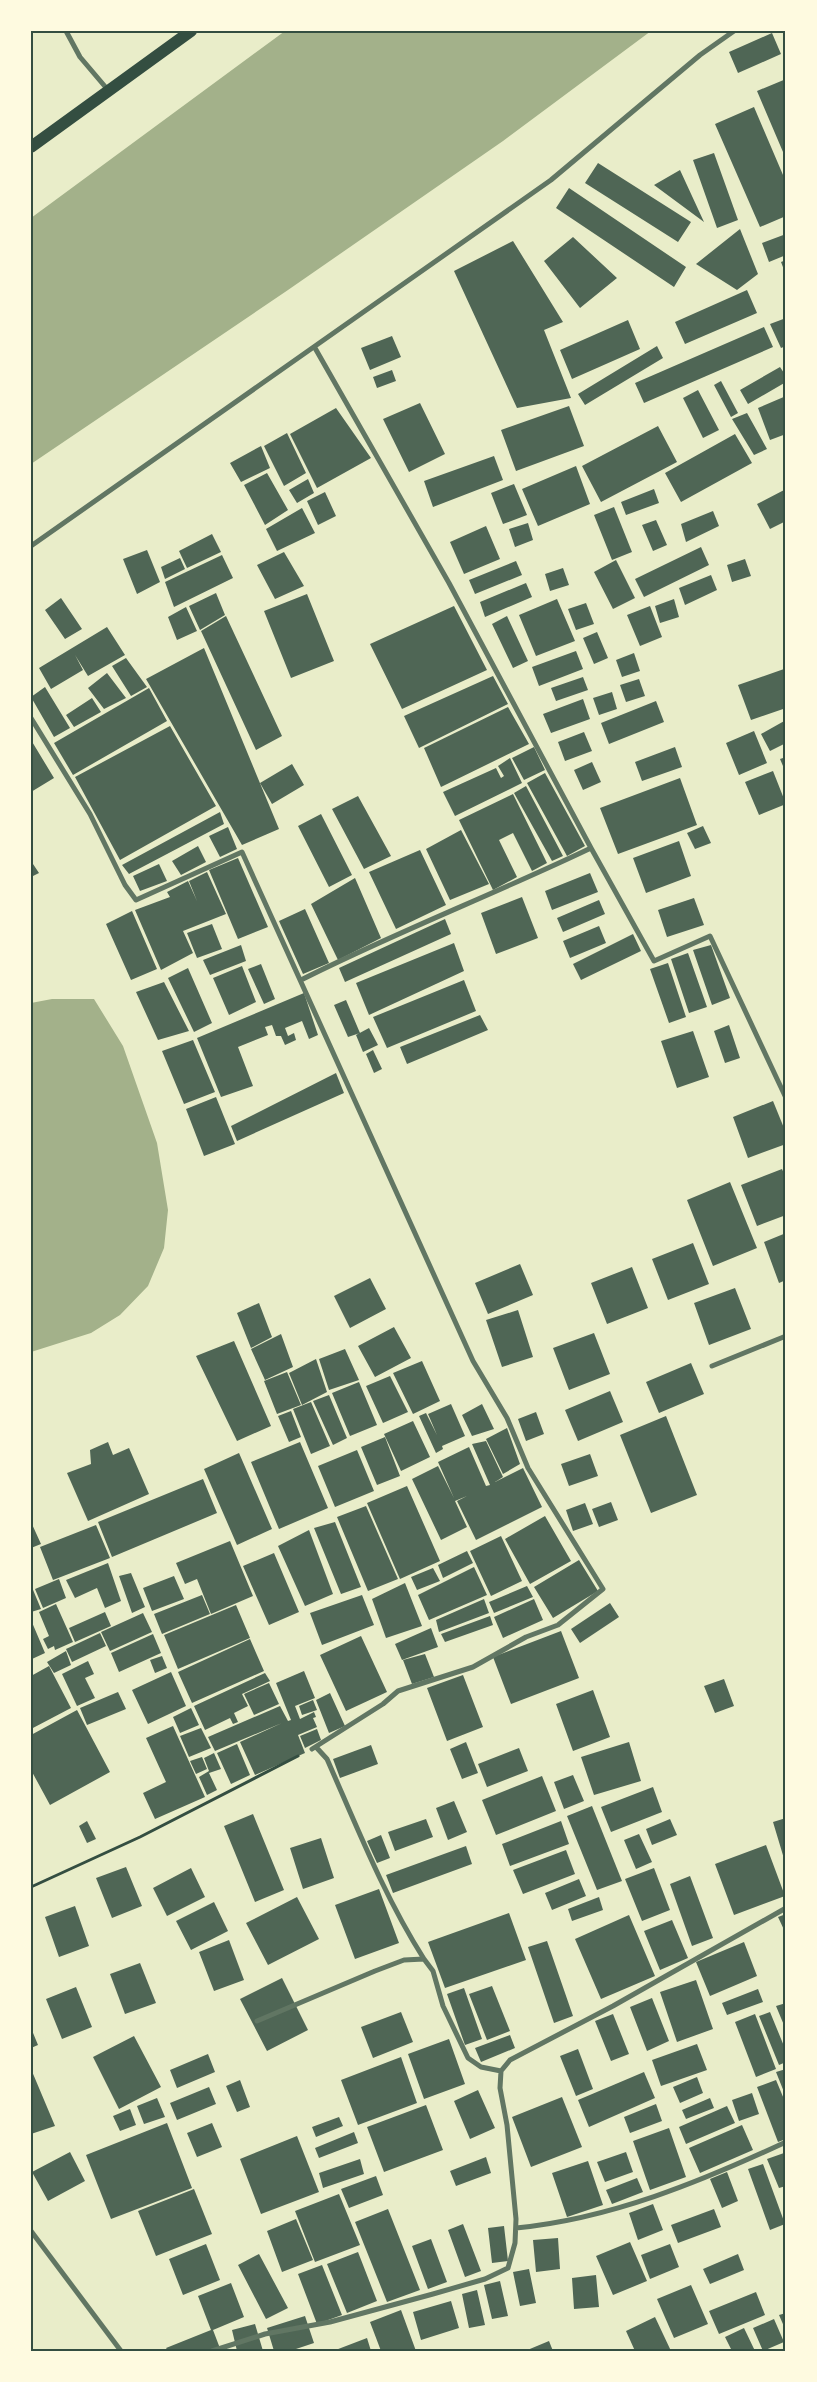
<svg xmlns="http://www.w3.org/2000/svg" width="817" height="2382" font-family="Lora,serif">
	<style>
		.water { fill: #a3b18a }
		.building { fill: #4f6655 }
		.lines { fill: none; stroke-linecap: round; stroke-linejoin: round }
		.path { stroke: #344e41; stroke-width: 3 }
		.minor { stroke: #617663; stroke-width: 5 }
		.primary { stroke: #344e41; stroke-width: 12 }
		.neatline { fill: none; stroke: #344e41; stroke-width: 2 }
	</style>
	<rect width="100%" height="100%" fill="#e9edc9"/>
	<path class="water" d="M285,31H651L503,141L288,290L31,464V218Z
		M52,999H94L123,1046L157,1143L168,1210L164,1248L148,1286L120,1315L91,1333L31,1352V1003Z"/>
	<path class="building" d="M772,33L781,54L738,73L729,52Z
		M786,79V159L757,91Z
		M754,107L786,182V216L760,227L715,124Z
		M714,153L738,220L717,228L693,160Z
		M598,163L691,222L678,242L585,183Z
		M680,170L704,222L654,185Z
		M569,188L686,267L674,287L556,208Z
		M740,229L758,274L737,290L696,264Z
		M786,234V255L769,262L762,243Z
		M573,237L617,278L580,308L544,261Z
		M513,241L563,322L544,330L571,398L517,408L454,271Z
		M786,260V275L781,262Z
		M747,290L757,313L685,344L675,322Z
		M786,318V346L781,348L770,324Z
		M628,320L640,349L572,379L560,350Z
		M764,327L773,347L644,403L635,383Z
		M392,336L401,357L370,370L361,348Z
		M657,346L663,358L585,405L578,394Z
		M780,367L786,376V382L748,404L740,390Z
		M392,370L396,381L377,388L373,377Z
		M721,381L738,413L731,417L714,385Z
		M698,390L719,430L703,438L683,398Z
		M786,396V434L770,440L758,408Z
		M420,403L445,454L409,472L383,419Z
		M569,406L584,446L516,471L501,430Z
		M336,408L371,458L317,488L290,434Z
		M747,413L767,449L754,455L732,419Z
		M658,426L677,462L601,502L582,466Z
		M287,433L306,473L284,486L264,446Z
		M735,434L752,463L681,502L665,473Z
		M261,446L270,468L241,482L230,463Z
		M494,456L503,480L433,507L424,481Z
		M576,466L590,504L538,526L522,489Z
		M267,473L288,510L265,525L244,485Z
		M308,479L314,493L297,503L289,490Z
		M514,484L527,515L503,524L491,493Z
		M654,489L659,503L626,515L621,502Z
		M786,489V521L770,529L757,504Z
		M325,492L336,516L318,525L307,501Z
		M614,507L632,552L612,560L594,515Z
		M302,508L315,533L277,551L266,529Z
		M713,511L719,526L686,542L681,524Z
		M656,520L667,545L653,551L642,525Z
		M528,523L533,540L515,547L509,529Z
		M486,526L500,559L464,574L450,542Z
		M212,534L221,552L187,568L179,551Z
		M701,547L709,565L644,597L635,579Z
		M147,550L160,582L137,594L123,559Z
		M284,552L304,586L275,599L257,565Z
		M222,555L233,578L174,607L165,582Z
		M180,558L185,569L165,579L161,567Z
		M745,559L751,576L732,582L727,565Z
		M616,560L635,598L613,609L594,572Z
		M516,561L522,575L475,594L469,580Z
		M563,568L569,585L550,591L545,574Z
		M711,575L717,590L685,605L679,588Z
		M526,583L532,597L485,617L480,602Z
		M216,593L225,615L200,630L189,606Z
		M307,594L334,661L291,678L264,611Z
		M61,598L82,629L65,639L45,610Z
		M557,599L575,641L536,656L519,615Z
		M674,599L679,617L660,623L655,606Z
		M586,603L594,624L576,630L568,609Z
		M454,606L487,670L402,709L370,644Z
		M650,606L662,637L640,646L627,615Z
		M186,607L197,631L177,640L168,617Z
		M226,616L282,736L256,750L201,631Z
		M507,616L528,661L513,668L492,624Z
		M107,627L125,655L88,676L75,655L83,670L51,689L39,668Z
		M597,632L608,658L594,664L583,638Z
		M204,648L279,829L242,845L146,679Z
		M576,651L583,669L539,686L532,667Z
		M634,653L640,671L622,677L616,660Z
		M126,658L147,687L131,696L112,666Z
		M784,669L786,708L751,720L738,685Z
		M107,673L126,698L104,709L88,688Z
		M493,676L508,704L419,748L404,716Z
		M583,677L588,690L556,701L551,688Z
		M639,679L645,696L626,702L620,685Z
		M45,687L70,728L54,737L31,697Z
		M149,688L167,721L73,775L54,743Z
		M612,692L617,709L599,715L593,698Z
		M92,698L101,712L74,727L66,715Z
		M583,699L590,719L551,733L543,714Z
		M656,701L664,722L609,744L601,723Z
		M508,707L529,744L441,787L424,748Z
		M786,720V743L770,751L761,734Z
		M170,726L216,806L120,860L75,777Z
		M754,731L767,763L739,775L726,743Z
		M584,732L592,751L565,761L558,742Z
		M31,740L54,778L31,792Z
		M534,747L545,770L524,780L512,758Z
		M675,747L682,767L642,781L635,762Z
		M786,757V773L780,759Z
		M510,758L522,783L455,816L443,792L496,768L501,778L504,776L498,766Z
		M592,762L601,782L583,790L574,770Z
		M292,764L304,785L272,804L260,783Z
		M773,771L786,804L759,815L745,782Z
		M545,773L585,846L567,856L527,783Z
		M680,778L697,825L618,854L600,808Z
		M526,786L563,856L552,861L514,793Z
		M513,794L547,863L532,871L513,833L499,840L517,877L493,890L459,820Z
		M358,796L391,856L364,869L332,809Z
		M220,812L224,824L129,874L122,865Z
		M321,814L352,875L329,887L298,826Z
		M703,826L711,843L695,849L687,833Z
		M228,827L237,849L220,857L209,836Z
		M461,830L489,884L450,900L426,849Z
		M679,841L691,876L646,893L633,858Z
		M198,846L206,862L181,875L172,861Z
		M420,850L446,905L396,929L369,872Z
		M238,858L268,927L238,939L209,870Z
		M31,861L39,873L31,877Z
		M159,864L167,881L140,891L133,876Z
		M207,872L226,914L183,931L193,953L161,970L135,910L170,897L167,892L188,881L197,901L189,881Z
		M590,873L598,892L552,910L545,891Z
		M355,878L381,938L338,960L311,904Z
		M522,897L538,938L496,954L481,913Z
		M694,898L704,925L667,937L658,910Z
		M599,900L605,914L563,932L557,918Z
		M305,909L329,963L303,974L279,921Z
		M132,911L157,969L131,980L106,924Z
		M445,919L451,934L345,982L339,968Z
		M212,924L222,949L197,958L187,933Z
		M599,926L606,943L570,958L563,941Z
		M633,934L641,951L581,980L573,964Z
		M454,943L464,971L369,1015L356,983Z
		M241,945L246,961L210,975L203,960Z
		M711,945L730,998L712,1005L693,950Z
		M688,953L707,1007L689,1013L671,959Z
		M668,963L686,1017L669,1023L650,969Z
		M261,964L275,999L264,1004L248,969Z
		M242,966L256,1002L229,1015L213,978Z
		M188,968L212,1023L194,1032L168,978Z
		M464,980L476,1011L387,1048L373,1017Z
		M164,982L189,1031L158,1040L136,992Z
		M304,993L318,1035L309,1039L302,1021L285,1028L288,1036L294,1033L296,1040L285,1045L281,1036H276L272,1025L265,1027L268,1035L238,1047L253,1086L221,1097L197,1038Z
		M346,1000L360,1033L348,1037L334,1005Z
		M480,1015L488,1030L407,1064L400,1047Z
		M729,1025L740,1058L725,1063L714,1031Z
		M369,1028L378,1045L363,1052L356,1035Z
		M693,1031L709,1077L677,1088L661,1041Z
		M193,1040L215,1092L184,1104L162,1051Z
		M373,1050L382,1069L374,1073L366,1054Z
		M336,1073L344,1093L237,1141L231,1126Z
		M216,1097L235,1144L204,1156L186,1109Z
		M773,1101L786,1133V1144L748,1158L733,1117Z
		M782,1169L786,1178V1215L757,1226L741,1185Z
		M730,1182L757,1248L713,1266L687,1200Z
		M786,1233V1280L779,1283L764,1242Z
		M693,1243L709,1284L668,1300L652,1259Z
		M520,1264L533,1295L488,1314L475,1283Z
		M632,1267L648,1308L607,1324L591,1283Z
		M370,1278L386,1309L350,1328L334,1296Z
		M735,1288L751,1329L709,1345L694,1303Z
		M259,1303L272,1337L251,1348L237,1313Z
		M518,1310L533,1357L502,1367L486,1320Z
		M394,1327L411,1358L375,1377L358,1346Z
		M594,1333L610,1374L569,1390L553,1348Z
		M281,1334L293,1367L265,1380L251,1349Z
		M234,1341L271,1426L237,1441L196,1356Z
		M345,1349L359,1380L329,1390L319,1359Z
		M316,1359L327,1392L302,1405L289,1373Z
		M422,1361L440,1401L413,1414L393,1373Z
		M691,1363L704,1394L659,1413L646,1382Z
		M287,1372L301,1405L277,1414L264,1381Z
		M390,1376L408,1412L383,1423L366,1386Z
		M359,1382L377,1425L350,1436L332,1393Z
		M610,1391L623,1422L578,1441L565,1410Z
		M329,1395L347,1438L333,1445L313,1401Z
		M311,1402L330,1446L311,1454L293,1409Z
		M451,1404L465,1436L442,1446L443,1449L436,1453L419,1416L426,1413L437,1435L428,1414Z
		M482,1404L494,1429L472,1436L462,1415Z
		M291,1411L301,1437L289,1442L278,1416Z
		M536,1412L544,1434L526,1441L518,1419Z
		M666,1416L697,1495L651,1513L620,1435Z
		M413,1421L430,1457L401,1471L384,1434Z
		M507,1428L520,1464L503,1474L486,1439Z
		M385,1437L400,1476L377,1485L361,1447Z
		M486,1441L503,1477L495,1482L523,1468L542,1507L476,1540L457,1501L467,1496L455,1501L467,1527L441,1540L412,1479L438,1466L454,1498L438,1462L469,1447L486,1486L490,1485L472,1444Z
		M108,1442L113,1455L129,1448L149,1494L88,1521L67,1473L91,1464L90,1450Z
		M300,1442L328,1508L279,1529L251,1462Z
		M357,1450L374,1491L335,1507L318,1466Z
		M239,1453L272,1529L237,1545L204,1469Z
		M590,1454L598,1476L569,1486L561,1464Z
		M203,1479L217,1513L112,1557L98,1522Z
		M407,1486L440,1561L400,1579L367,1503Z
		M611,1502L618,1520L599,1527L592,1509Z
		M585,1503L593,1524L573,1531L566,1510Z
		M366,1506L398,1579L368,1591L337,1517Z
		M545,1516L571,1561L530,1584L505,1539Z
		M31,1522L41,1544L31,1548Z
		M335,1522L361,1587L341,1594L314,1528Z
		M96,1525L110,1558L53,1580L40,1547Z
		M309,1530L333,1594L305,1606L278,1546Z
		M501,1536L522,1581L491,1596L470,1551Z
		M230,1541L253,1596L211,1614L197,1579L185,1584L176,1563Z
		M467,1551L473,1563L443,1578L438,1565Z
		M274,1553L299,1612L269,1625L243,1566Z
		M579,1560L598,1591L553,1618L534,1587Z
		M108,1563L121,1601L105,1608L97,1588L75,1598L66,1580Z
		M474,1567L487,1595L429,1620L418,1595Z
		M433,1568L440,1581L417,1590L411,1577Z
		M131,1573L145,1607L132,1613L119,1576Z
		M174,1576L184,1599L152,1611L143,1588Z
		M59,1579L66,1598L43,1608L35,1589Z
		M405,1583L422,1626L386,1638L372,1599Z
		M31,1585L41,1609L31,1612Z
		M527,1586L533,1597L494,1613L489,1602Z
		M202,1595L210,1614L162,1634L154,1614Z
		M362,1595L374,1625L322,1645L310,1613Z
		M484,1599L489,1613L439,1632L436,1620Z
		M534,1599L543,1620L503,1638L494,1617Z
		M610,1603L619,1617L580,1643L571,1629Z
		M56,1604L73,1642L55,1650L54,1646L48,1649L43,1639L49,1636L39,1612Z
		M236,1605L250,1638L178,1669L164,1635Z
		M105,1612L111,1626L75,1642L69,1628Z
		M143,1613L152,1632L110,1651L101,1632Z
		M490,1616L493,1625L445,1642L441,1634Z
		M31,1620L45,1653L32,1659L31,1656Z
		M431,1628L438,1647L402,1660L395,1644Z
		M561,1631L579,1678L511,1704L493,1657Z
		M100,1633L106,1646L72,1662L66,1649Z
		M153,1634L161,1653L119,1672L111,1653Z
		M361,1636L387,1692L346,1711L320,1655Z
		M250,1639L264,1671L192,1703L178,1672Z
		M66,1651L71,1665L54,1673L47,1662Z
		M425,1654L434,1677L412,1684L403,1660Z
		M162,1656L167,1668L155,1673L150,1660Z
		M88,1661L94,1674L85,1678L95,1698L77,1706L62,1674Z
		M49,1666L71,1708L31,1729V1676Z
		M304,1671L315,1698L295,1706L300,1719L314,1712L316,1717L313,1718L317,1727L298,1735L305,1753L255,1775L240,1742L282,1723L215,1751L208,1737L280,1706L288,1721L291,1720L276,1683Z
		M171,1672L186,1706L148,1724L132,1690Z
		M265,1673L270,1681L242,1694L248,1706L234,1713L238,1722L233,1724L230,1718L205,1730L194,1706Z
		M463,1675L483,1727L447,1741L427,1688Z
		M724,1679L734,1706L715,1713L704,1686Z
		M269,1683L279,1704L254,1715L244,1694Z
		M593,1690L610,1737L573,1751L556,1704Z
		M118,1692L126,1709L87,1725L80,1708Z
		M330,1693L345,1726L329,1733L316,1700Z
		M313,1700L317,1710L302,1715L299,1706Z
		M191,1708L199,1725L180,1733L173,1717Z
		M77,1710L110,1772L50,1805L31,1770V1735Z
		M173,1726L205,1797L155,1819L143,1793L166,1782L146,1738Z
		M201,1728L211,1748L189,1757L180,1736Z
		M317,1729L321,1740L305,1748L300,1736Z
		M466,1742L478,1773L462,1779L450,1749Z
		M629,1742L641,1781L594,1795L581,1757Z
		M237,1744L250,1775L231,1784L217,1753Z
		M371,1745L378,1764L340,1778L333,1759Z
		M519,1748L528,1771L487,1787L478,1764Z
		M214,1753L221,1769L209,1773L217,1790L207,1795L199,1777L209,1771L204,1758Z
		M202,1757L207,1769L196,1774L190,1761Z
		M573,1775L584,1801L564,1809L554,1782Z
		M542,1776L556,1811L496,1835L482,1800Z
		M653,1787L662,1812L611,1832L601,1807Z
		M454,1801L467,1832L448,1840L436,1808Z
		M592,1806L622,1881L597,1890L567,1816Z
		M253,1814L284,1890L255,1902L224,1826Z
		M786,1818V1862H785L773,1822Z
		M426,1819L433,1837L395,1851L388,1832Z
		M670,1819L677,1835L652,1845L646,1829Z
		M87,1821L96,1839L87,1843L79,1826Z
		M561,1821L569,1844L510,1866L502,1844Z
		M639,1834L652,1862L636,1869L624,1840Z
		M381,1835L390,1858L377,1863L367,1841Z
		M321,1838L334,1878L303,1889L290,1848Z
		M766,1845L785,1896L734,1915L715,1864Z
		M466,1846L472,1864L393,1893L386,1875Z
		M566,1850L575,1874L523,1894L513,1870Z
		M126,1867L142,1906L112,1918L96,1878Z
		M191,1868L205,1897L167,1916L153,1888Z
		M654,1868L670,1910L642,1921L625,1879Z
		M690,1876L713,1938L692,1946L670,1884Z
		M579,1879L586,1896L552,1910L545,1893Z
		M379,1889L399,1943L355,1959L335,1905Z
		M297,1897L319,1939L268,1965L246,1923Z
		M599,1897L603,1910L572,1921L568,1909Z
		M214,1902L228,1931L191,1950L176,1921Z
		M75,1906L89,1946L59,1957L45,1917Z
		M509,1913L526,1960L445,1988L428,1942Z
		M786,1914V1934L778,1917Z
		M629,1915L655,1976L601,1999L575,1939Z
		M672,1920L688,1958L660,1970L644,1931Z
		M229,1940L244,1980L214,1991L199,1952Z
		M547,1941L573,2016L554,2023L528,1947Z
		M744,1942L757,1976L710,1996L696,1962Z
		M140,1963L156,2003L125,2014L110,1974Z
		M282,1978L308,2030L267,2051L240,1999Z
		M696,1980L713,2029L677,2042L660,1992Z
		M492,1986L510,2031L487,2040L469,1994Z
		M76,1987L92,2027L62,2039L46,1999Z
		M464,1988L482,2039L465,2045L447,1994Z
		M758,1989L763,2002L727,2015L722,2003Z
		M652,1998L669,2041L647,2051L630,2007Z
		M786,2003V2030L776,2006Z
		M401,2012L413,2042L373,2058L361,2027Z
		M770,2012L786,2051V2062L779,2065L759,2016Z
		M613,2014L629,2054L611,2061L595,2021Z
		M755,2014L776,2069L756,2077L735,2022Z
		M31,2028L38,2045L31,2048Z
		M510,2035L515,2048L481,2062L475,2048Z
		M134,2036L161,2087L119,2109L93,2057Z
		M449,2039L465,2084L424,2099L408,2054Z
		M697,2044L707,2070L661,2086L652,2060Z
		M578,2049L593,2089L576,2096L560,2056Z
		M208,2054L215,2072L177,2088L170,2070Z
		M401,2057L417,2103L358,2125L341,2080Z
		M31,2069L55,2126L31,2134Z
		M786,2069V2097L776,2072Z
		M644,2072L655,2098L589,2127L578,2100Z
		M697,2077L703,2093L680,2103L673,2087Z
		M240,2080L250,2107L237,2112L226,2086Z
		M776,2080L786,2104V2139L778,2142L757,2087Z
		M209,2087L216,2104L177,2120L170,2103Z
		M478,2090L495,2128L470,2139L454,2101Z
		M752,2093L759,2114L739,2121L732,2100Z
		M562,2097L582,2147L531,2167L512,2117Z
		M157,2098L165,2117L144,2124L137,2106Z
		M710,2098L714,2108L686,2119L682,2110Z
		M656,2104L662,2121L630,2133L624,2117Z
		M426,2105L443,2150L384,2172L367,2127Z
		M727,2106L735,2123L686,2144L679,2127Z
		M130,2109L136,2125L120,2131L113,2116Z
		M339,2117L343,2126L316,2137L312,2127Z
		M167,2123L192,2188L111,2219L86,2155Z
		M212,2123L222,2147L197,2157L187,2133Z
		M742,2125L753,2150L700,2173L689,2148Z
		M669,2128L686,2177L650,2190L633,2141Z
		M354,2132L358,2143L319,2158L315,2148Z
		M297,2136L319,2192L261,2214L240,2159Z
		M70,2152L85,2181L48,2201L32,2172Z
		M626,2152L633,2172L605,2182L597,2162Z
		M784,2153L786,2158V2186L779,2188L767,2159Z
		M486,2157L491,2173L456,2186L450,2171Z
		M360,2159L364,2174L323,2188L319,2173Z
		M588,2161L603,2205L567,2217L552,2173Z
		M763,2164L785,2224L770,2230L748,2169Z
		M727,2172L738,2201L722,2208L710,2179Z
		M376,2176L383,2195L349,2208L341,2189Z
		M637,2178L643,2192L612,2204L606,2190Z
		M194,2189L212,2234L156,2256L138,2211Z
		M339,2194L360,2245L315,2262L295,2211Z
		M653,2204L663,2230L638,2240L629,2213Z
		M388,2209L420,2290L387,2302L355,2222Z
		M714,2209L721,2227L678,2243L671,2225Z
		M296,2219L313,2260L282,2272L267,2231Z
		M463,2224L481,2271L465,2277L448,2230Z
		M504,2226L508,2261L492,2263L488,2228Z
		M558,2238L560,2269L536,2272L533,2240Z
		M431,2239L447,2282L428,2289L412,2246Z
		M630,2242L647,2281L613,2295L596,2256Z
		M206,2244L220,2280L183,2295L169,2259Z
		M670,2244L679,2267L650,2279L641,2255Z
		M358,2252L377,2301L347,2313L327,2264Z
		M259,2254L288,2308L266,2319L238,2265Z
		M738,2254L744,2270L710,2284L703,2269Z
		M322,2265L342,2315L317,2324L298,2274Z
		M529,2269L536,2303L520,2306L513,2272Z
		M596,2275L599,2307L574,2309L572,2278Z
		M500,2281L508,2316L492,2319L484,2285Z
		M231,2283L244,2317L213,2330L221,2351H168L166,2348L211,2330L198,2296Z
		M691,2285L708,2324L674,2338L657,2299Z
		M477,2290L485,2325L469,2328L462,2294Z
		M756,2292L765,2315L719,2334L709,2311Z
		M451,2301L459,2328L421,2340L413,2312Z
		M401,2310L416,2351H381L370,2322Z
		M786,2313V2331L779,2315Z
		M305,2316L314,2343L290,2351H274L267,2328Z
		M655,2317L671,2351H635L626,2331Z
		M774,2319L784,2342L763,2351L753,2328Z
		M255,2324L263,2351H237L232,2330Z
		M744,2328L755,2351H732L725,2337Z
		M367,2338L371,2351H333Z
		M549,2341L553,2351H525Z"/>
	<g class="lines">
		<path class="path" d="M31,1887L140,1837L298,1756"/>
		<path class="minor" d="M66,31L80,57L108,90
			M31,546L551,180L700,55L734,31
			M31,718L90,814L125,885L136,900L242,852L473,1361L507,1418L528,1468L603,1589L558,1625L526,1637L473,1667L398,1691L383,1704L312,1749
			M591,848L654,961L710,936L786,1098
			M301,980C396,932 495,894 591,848L449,583L315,348
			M712,1366L786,1336
			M316,1747L327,1759C357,1827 384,1896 424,1959
			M257,2021L375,1971L404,1960L424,1959L433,1971L443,2006L468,2058L481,2067L501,2071
			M516,2228C610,2219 700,2182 786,2142
			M31,2231L121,2351
			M212,2351L265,2334L330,2322L433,2294L485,2279L508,2268L515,2243L516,2219L507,2125L500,2088L501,2071L510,2060L613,2006L786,1908"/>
		<path class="primary" d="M31,147L191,31"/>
	</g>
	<rect width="817" height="2382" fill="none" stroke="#fefae0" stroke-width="65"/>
	<rect x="32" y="32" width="752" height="2318" class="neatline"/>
</svg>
